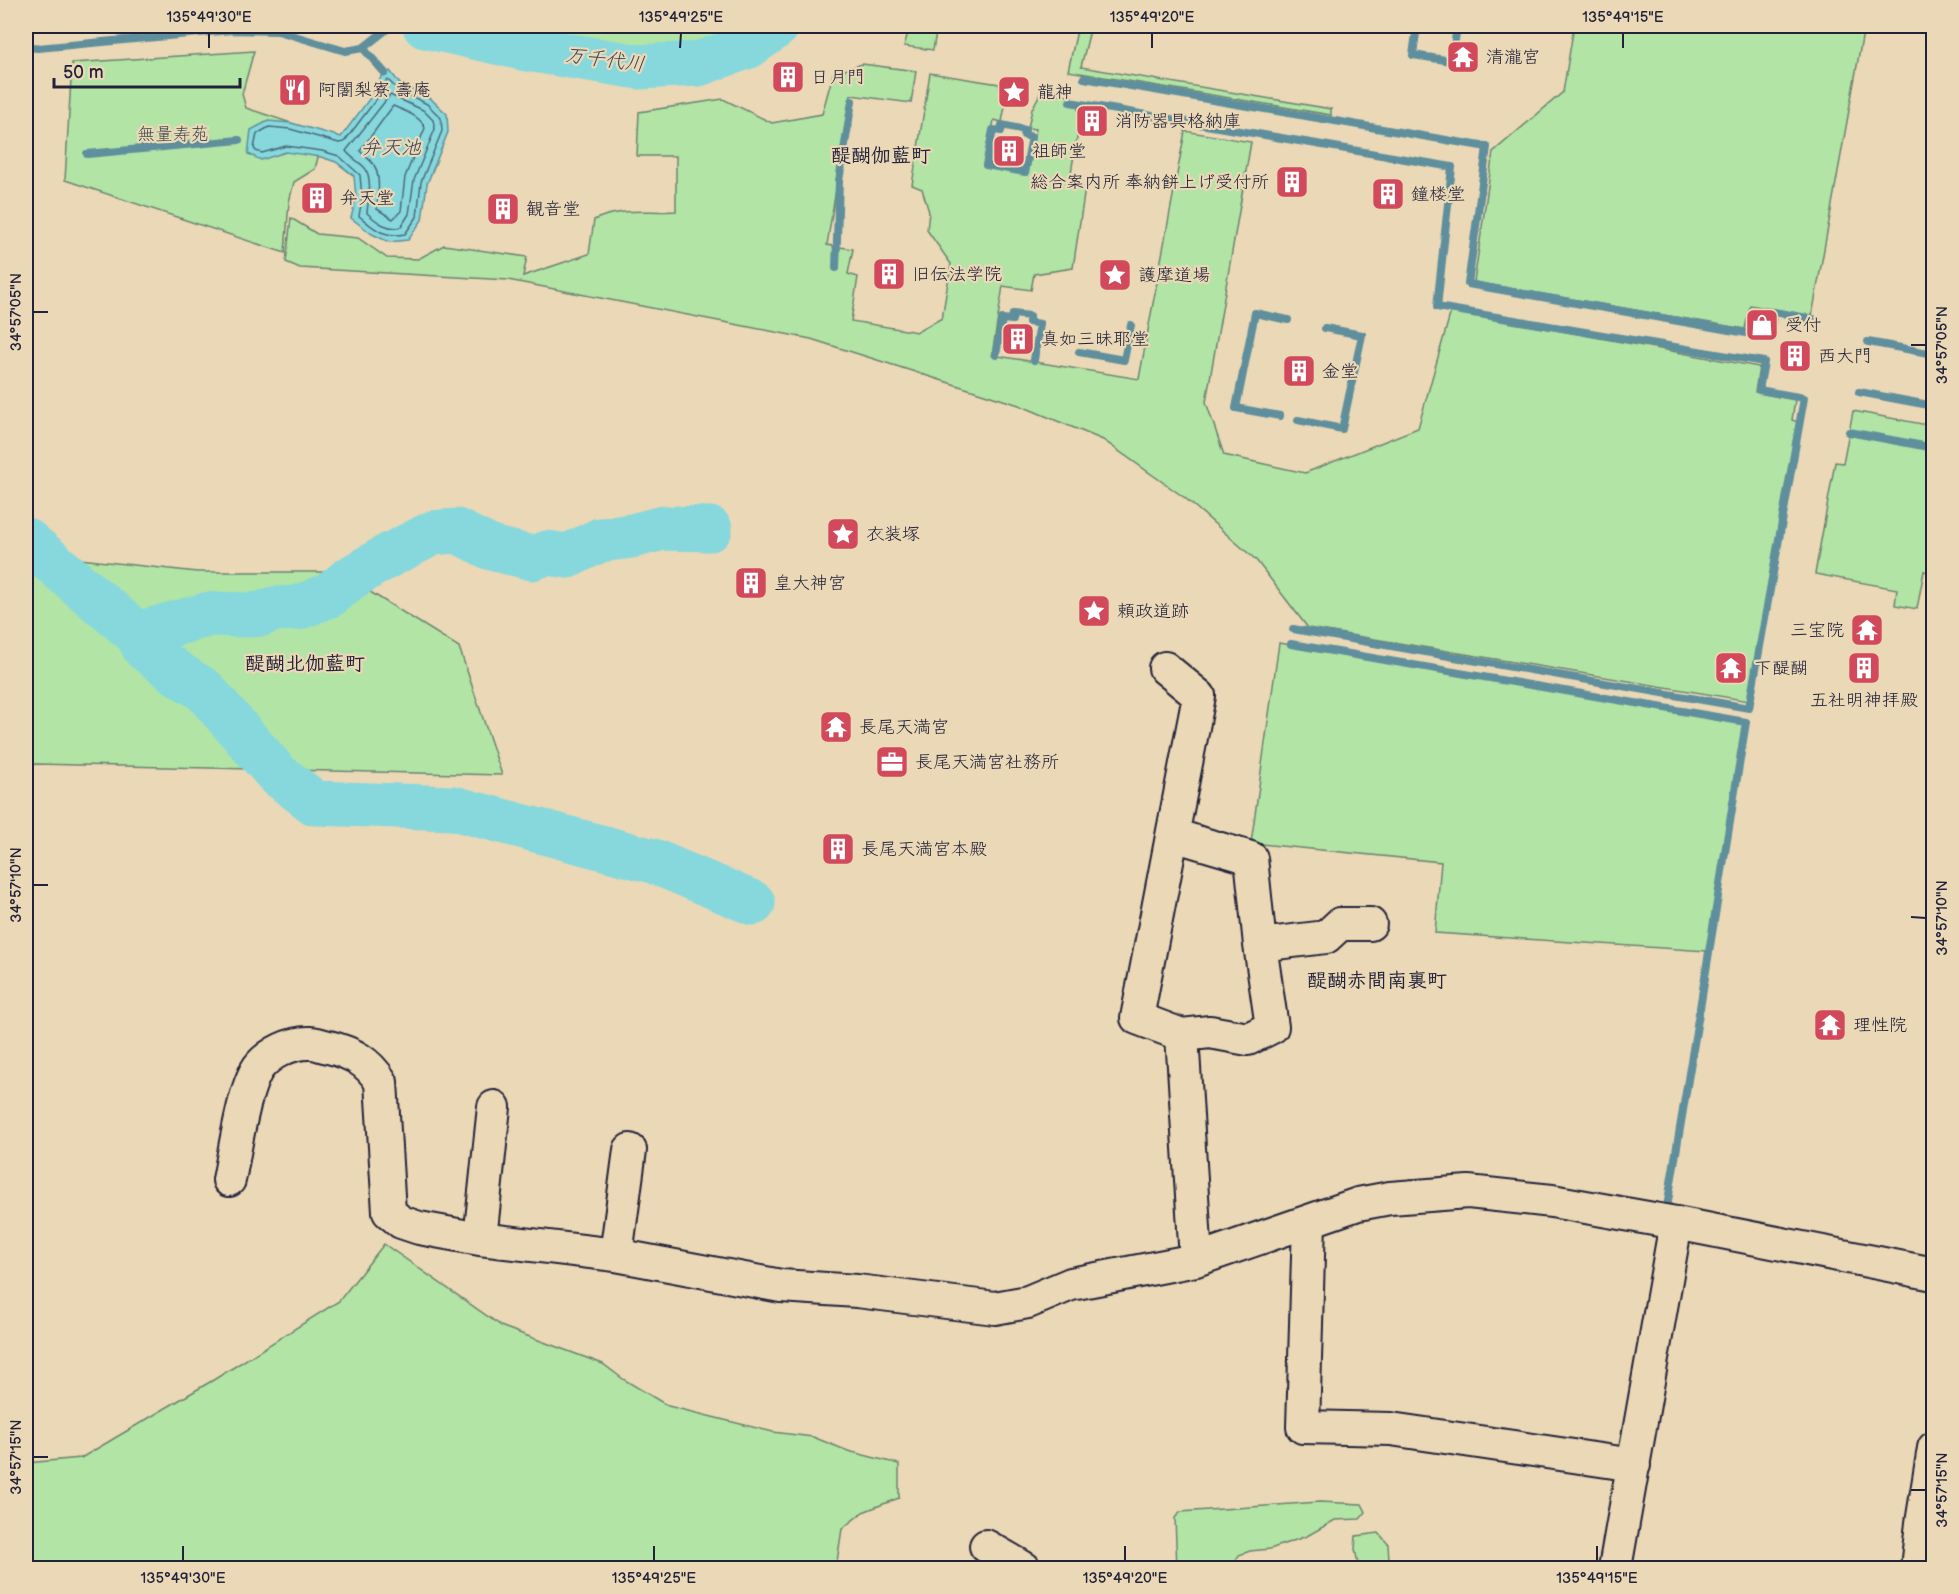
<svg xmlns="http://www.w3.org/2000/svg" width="1959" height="1594" font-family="'Balsamiq Sans','Klee One',sans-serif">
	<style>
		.green { fill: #b1e4a5; stroke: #6a8370; stroke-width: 1.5 }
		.water { fill: #86d8dc; stroke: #5e8f9c; stroke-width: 1.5 }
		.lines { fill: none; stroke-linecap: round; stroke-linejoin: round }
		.shore { stroke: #4a6b7b; stroke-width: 1.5 }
		.stream { stroke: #5e8f9c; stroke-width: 8 }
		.river { stroke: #86d8dc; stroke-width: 45 }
		.minor-casing { stroke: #22223b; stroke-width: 36 }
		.minor { stroke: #ebd8b6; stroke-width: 32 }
		.ticks { fill: none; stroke: #22223b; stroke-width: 2 }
		.labels { text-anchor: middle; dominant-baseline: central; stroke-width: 4.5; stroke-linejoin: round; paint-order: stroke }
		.poi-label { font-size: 18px; fill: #22223b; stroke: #ebd8b6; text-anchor: start }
		.park-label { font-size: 18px; fill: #3f4950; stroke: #ebd8b6 }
		.water-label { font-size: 20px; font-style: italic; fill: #36465b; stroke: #ebd8b6 }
		.neighbourhood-label { font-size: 20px; font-weight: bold; fill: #22223b; stroke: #ebd8b6 }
		.neatline { fill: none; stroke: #22223b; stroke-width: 2 }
		.ticks-label { font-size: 15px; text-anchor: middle; fill: #22223b }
	</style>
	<rect width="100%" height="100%" fill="#ebd8b6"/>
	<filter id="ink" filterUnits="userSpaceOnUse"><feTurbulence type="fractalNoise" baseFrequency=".0167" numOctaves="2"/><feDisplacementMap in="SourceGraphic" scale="12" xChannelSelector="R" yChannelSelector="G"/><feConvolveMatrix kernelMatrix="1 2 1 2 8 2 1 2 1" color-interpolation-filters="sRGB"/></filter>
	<g filter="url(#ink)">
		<path class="green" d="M552,26H648L694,32L739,31L748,32L749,37L699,53H642L549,33Z
			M910,26H937L933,50L904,46Z
			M1078,26H1091L1081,67L1331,109V115L1068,71Z
			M1574,26H1852L1864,27L1812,316L1750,305L1745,329L1474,282L1493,152L1563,92Z
			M254,51L242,94L246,108L324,134L315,169L294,182L289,202L285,253L65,180L72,63Z
			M862,64L916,71L911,103L851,95L827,245L853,249L848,274L858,277L851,321L917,332L942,318L951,264L927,230L929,212L922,189L912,185L930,73L999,84L1005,106L1002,122L994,120L985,168L1028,175L1036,129L1028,128L1032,109L1041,92L1071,96L1081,115L1069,184L1085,188L1073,268L1034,274L1031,290L1003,286L992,355L1139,379L1185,131L1251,142L1206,402L1224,455L1305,473L1418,428L1451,311L1759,367L1755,392L1795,400L1792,420L1798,422L1749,701L1308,628L1256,560L1185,498L1103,440L1019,405L811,339L508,280L300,268L286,262L291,218L317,234L358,238L387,258L418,259L444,245L527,257L523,276L589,254L594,220C620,207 648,213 676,211V156H637L639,112L723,99L772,123L822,114L833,74Z
			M1853,411L1933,426V573L1924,571L1917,609L1895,605L1897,589L1815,574L1835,462L1843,463Z
			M26,553L197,572H338L459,647L502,775L36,764L26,766Z
			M1279,643L1745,724L1707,951L1435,933L1441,862L1251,843Z
			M384,1244L503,1327L603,1364L623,1379L668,1406L773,1432L813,1437L848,1451L899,1464V1498L863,1512L842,1529L836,1568H26V1463L81,1458L215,1379L339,1301Z
			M1319,1502L1362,1504L1366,1512L1360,1519L1335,1520L1307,1536L1270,1549L1250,1551L1239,1555L1231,1568H1177L1175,1518L1180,1512Z
			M1379,1533L1388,1544L1389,1560L1383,1568H1348L1358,1564L1355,1549L1356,1536Z"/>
		<path class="water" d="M390,71L400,84L431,99L447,114L448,132L427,184L422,220L408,240L389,242L372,234L351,218L356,198L354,176L336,162L321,157L286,152L261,160L248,154L251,130L268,121L291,123L341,137L376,90L381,77Z"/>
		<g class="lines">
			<path class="shore" d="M388,80L397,89L427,104L441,118L442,131L421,182L417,217L405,234C383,238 375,229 359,216L362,198L360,175L339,156L322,151L286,146L262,153L256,151L254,148L257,134L269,127L290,129L339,143L344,142L381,93L386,82Z
				M390,95L423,110L433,120L435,129L414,180L409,214L401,227C387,230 377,222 367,213C368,200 373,180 365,168C360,162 351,158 346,151Z
				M393,106C405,111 420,116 425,128L405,177L401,211L393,219L377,209C378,196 381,177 374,165C370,159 364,156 360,151Z"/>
			<path class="stream" d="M1417,26L1413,55L1452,61L1457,26
				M1339,27L1349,28V26
				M26,47L38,48L232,30L278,31L345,51L363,48L391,26
				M363,48L385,73
				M1084,78L1487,147L1468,284L1769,337L1774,312L1813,319
				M1070,102L1452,167L1437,307L1764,362L1759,390L1804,398L1749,708L1293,629
				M1002,125L1025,130L1024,135L1032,137L1025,172L986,165L993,130L1001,131Z
				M87,154L239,140
				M836,268L839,181L852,101
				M1868,342L1934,354
				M1079,352L1124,360L1131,325
				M996,355L1002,319L1012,320L1013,314L1030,316L1029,322L1040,324L1034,360
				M1859,392L1934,406
				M1280,416L1236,408L1255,313L1288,320
				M1298,420L1342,429L1362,335L1325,328
				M1849,432L1934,448
				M1291,644L1746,722L1700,1008
				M1667,1207L1699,1013"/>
			<path class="river" d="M425,26L527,49L639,67L698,64L749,46L777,26
				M26,540L137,634L145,649L177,673L204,690L277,774L315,803L453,808L653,861L753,903
				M137,634L210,614L249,615L262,614L274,609L297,608L330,595L349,579L386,557L433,533L443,532L457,531L491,548L532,558L547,553L568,556L600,540L632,536L663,528L710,529"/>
			<defs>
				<path id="minor" d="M1165,668L1199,696L1137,1018L1182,1035L1210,1032L1248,1039L1272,1027L1260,945L1251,858L1173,835
					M1260,945L1326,937L1340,924H1370
					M1182,1035L1196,1260
					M229,1180C235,1151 243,1091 258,1068C269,1053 292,1042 311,1043C316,1043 323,1046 329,1047C352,1053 368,1061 381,1082L389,1212L401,1222L419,1228L480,1239L616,1255L781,1286L857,1291L995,1308L1028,1302L1071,1284L1196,1260L1358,1204L1390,1198L1468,1192L1552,1201L1676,1223L1934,1274
					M1309,1222L1303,1427L1391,1429L1634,1465
					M480,1239L494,1107
					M616,1255L630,1150
					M986,1546L1024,1568
					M1615,1568L1676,1223
					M1917,1568L1922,1523L1934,1448"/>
			</defs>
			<use href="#minor" class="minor-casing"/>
			<use href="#minor" class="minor"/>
		</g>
	</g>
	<path class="ticks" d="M209,48V33M680,48L681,33M1152,48V33M1623,48V33M33,312H48M1911,345H1926M33,885H48M1911,917L1926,918M33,1457H48M1911,1490H1926M183,1561V1546M654,1561V1546M1125,1561V1546M1597,1561V1546"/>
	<defs>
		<symbol id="temple-square" viewBox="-11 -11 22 22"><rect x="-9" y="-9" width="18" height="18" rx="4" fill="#d1495b" stroke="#ebd8b6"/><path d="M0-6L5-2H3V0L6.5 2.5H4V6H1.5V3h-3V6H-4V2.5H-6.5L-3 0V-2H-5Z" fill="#fff"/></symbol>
		<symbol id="building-square" viewBox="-11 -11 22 22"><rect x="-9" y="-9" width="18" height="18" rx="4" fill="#d1495b" stroke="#ebd8b6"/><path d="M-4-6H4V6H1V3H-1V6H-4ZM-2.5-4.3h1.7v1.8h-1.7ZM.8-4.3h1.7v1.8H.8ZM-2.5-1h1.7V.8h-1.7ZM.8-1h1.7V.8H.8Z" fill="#fff"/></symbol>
		<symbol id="restaurant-square" viewBox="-11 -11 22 22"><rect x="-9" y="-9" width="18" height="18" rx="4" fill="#d1495b" stroke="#ebd8b6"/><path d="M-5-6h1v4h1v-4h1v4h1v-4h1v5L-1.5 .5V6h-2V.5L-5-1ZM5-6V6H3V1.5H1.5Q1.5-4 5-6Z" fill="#fff"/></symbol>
		<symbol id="sight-square" viewBox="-11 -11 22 22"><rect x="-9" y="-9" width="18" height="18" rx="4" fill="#d1495b" stroke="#ebd8b6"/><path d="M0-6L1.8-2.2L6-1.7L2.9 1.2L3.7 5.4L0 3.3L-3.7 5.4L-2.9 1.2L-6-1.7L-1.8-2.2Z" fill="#fff"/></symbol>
		<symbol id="shop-square" viewBox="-11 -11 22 22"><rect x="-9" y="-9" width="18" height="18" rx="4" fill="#d1495b" stroke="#ebd8b6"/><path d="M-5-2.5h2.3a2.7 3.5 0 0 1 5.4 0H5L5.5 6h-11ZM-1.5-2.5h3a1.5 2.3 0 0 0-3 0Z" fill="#fff"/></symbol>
		<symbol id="office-square" viewBox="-11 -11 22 22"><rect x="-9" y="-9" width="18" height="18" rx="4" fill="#d1495b" stroke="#ebd8b6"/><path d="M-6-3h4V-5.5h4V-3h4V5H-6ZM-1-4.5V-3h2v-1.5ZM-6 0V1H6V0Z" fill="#fff"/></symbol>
	</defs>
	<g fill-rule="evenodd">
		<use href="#temple-square" x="1444" y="38" width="38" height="38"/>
		<use href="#building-square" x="769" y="58" width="38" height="38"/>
		<use href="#restaurant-square" x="276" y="71" width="38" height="38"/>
		<use href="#sight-square" x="995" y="73" width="38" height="38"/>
		<use href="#building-square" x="1073" y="102" width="38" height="38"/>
		<use href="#building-square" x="990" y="132" width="38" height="38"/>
		<use href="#building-square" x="1273" y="163" width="38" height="38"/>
		<use href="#building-square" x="1369" y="175" width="38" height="38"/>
		<use href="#building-square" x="298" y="179" width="38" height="38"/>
		<use href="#building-square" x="484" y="190" width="38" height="38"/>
		<use href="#building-square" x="870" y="255" width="38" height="38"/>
		<use href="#sight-square" x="1096" y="256" width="38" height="38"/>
		<use href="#shop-square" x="1743" y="306" width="38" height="38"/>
		<use href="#building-square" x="999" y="320" width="38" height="38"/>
		<use href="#building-square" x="1776" y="337" width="38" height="38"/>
		<use href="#building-square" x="1280" y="352" width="38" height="38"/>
		<use href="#sight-square" x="824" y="515" width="38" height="38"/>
		<use href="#building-square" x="732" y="564" width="38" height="38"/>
		<use href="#sight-square" x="1075" y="592" width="38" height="38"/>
		<use href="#temple-square" x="1848" y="611" width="38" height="38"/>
		<use href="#temple-square" x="1712" y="649" width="38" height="38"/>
		<use href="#building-square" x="1845" y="649" width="38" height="38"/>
		<use href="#temple-square" x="817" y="708" width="38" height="38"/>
		<use href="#office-square" x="873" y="743" width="38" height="38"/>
		<use href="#building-square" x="819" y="830" width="38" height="38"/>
		<use href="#temple-square" x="1811" y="1006" width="38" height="38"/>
	</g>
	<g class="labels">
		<g class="poi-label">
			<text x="1486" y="57">清瀧宮</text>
			<text x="811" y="77">日月門</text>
			<text x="318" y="90">阿闍梨寮 壽庵</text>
			<text x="1037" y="92">龍神</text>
			<text x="1115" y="121">消防器具格納庫</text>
			<text x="1032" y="151">祖師堂</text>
			<text x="1269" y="182" text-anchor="end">総合案内所 奉納餅上げ受付所</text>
			<text x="1411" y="194">鐘楼堂</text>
			<text x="340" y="198">弁天堂</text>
			<text x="526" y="209">観音堂</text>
			<text x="912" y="274">旧伝法学院</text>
			<text x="1138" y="275">護摩道場</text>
			<text x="1785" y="325">受付</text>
			<text x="1041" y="339">真如三昧耶堂</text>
			<text x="1818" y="356">西大門</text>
			<text x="1322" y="371">金堂</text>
			<text x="866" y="534">衣装塚</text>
			<text x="774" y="583">皇大神宮</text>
			<text x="1117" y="611">頼政道跡</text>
			<text x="1844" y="630" text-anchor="end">三宝院</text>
			<text x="1754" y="668">下醍醐</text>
			<text x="1864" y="700" text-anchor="middle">五社明神拝殿</text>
			<text x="859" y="727">長尾天満宮</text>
			<text x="915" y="762">長尾天満宮社務所</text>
			<text x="861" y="849">長尾天満宮本殿</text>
			<text x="1853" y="1025">理性院</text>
		</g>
		<g class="park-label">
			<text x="173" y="134">無量寿苑</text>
		</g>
		<g class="water-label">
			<text transform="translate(605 60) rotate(7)">万千代川</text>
			<text x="391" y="148">弁天池</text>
		</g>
		<g class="neighbourhood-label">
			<text x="881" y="156">醍醐伽藍町</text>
			<text x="305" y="664">醍醐北伽藍町</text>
			<text x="1377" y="981">醍醐赤間南裏町</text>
		</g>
	</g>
	<rect width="1959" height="1594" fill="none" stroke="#ebd8b6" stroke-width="66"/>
	<path d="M54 78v9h186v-9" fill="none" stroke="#22223b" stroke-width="3"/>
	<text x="63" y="78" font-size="18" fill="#22223b" stroke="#ebd8b6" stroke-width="4.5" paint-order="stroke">50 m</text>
	<rect x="33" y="33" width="1893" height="1528" class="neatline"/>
	<g class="ticks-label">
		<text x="209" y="22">135°49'30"E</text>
		<text x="681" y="22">135°49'25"E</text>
		<text x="1152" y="22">135°49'20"E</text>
		<text x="1623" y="22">135°49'15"E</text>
		<text transform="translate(16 312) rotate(-90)" y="5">34°57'05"N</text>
		<text transform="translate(1942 345) rotate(-90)" y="5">34°57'05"N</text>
		<text transform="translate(16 885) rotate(-90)" y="5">34°57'10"N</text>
		<text transform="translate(1942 918) rotate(-90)" y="5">34°57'10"N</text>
		<text transform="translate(16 1457) rotate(-90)" y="5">34°57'15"N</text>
		<text transform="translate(1942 1490) rotate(-90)" y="5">34°57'15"N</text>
		<text x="183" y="1583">135°49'30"E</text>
		<text x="654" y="1583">135°49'25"E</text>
		<text x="1125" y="1583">135°49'20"E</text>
		<text x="1597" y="1583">135°49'15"E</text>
	</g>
</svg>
